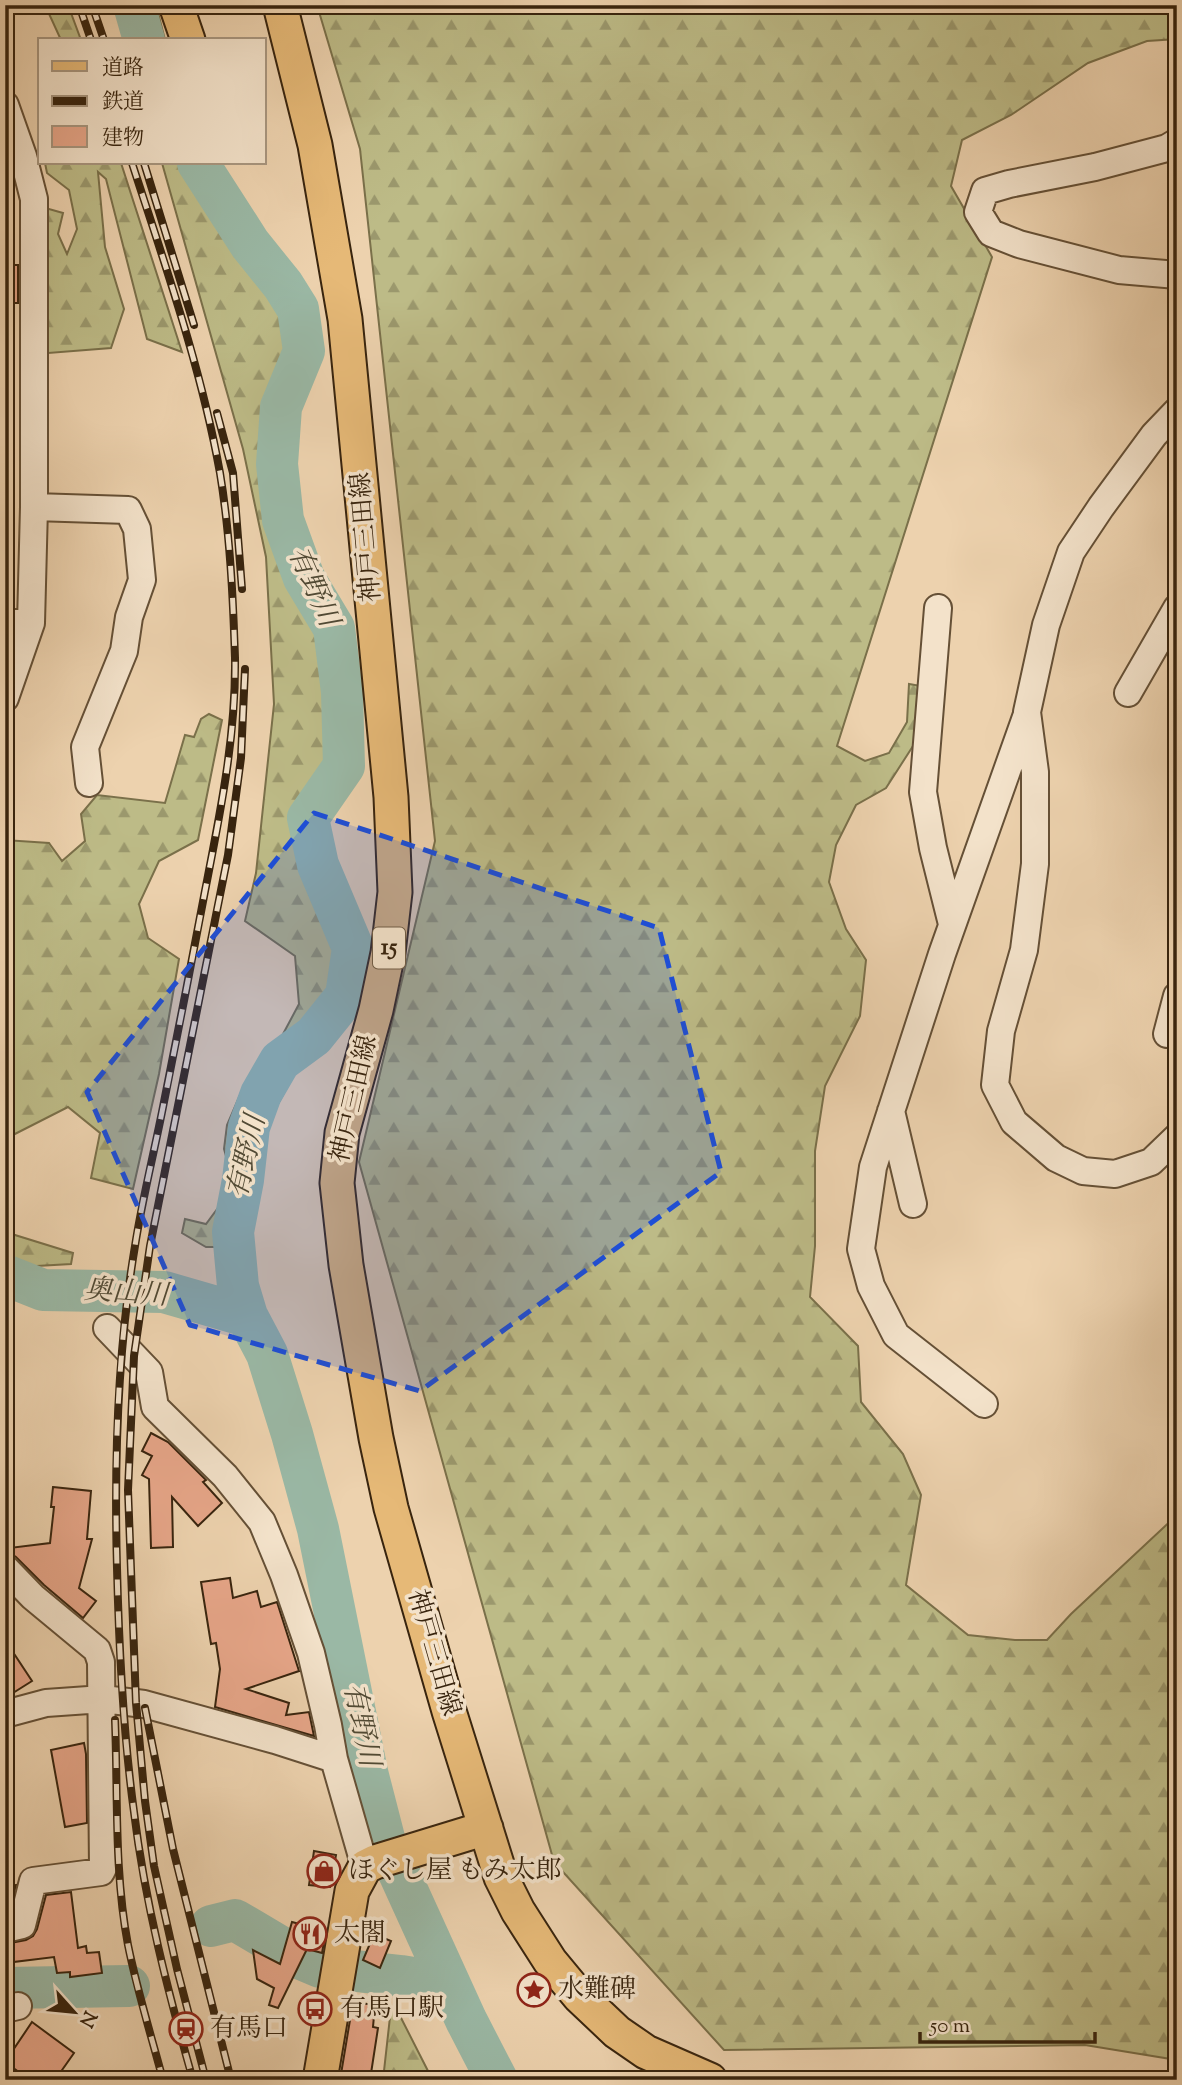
<svg xmlns="http://www.w3.org/2000/svg" width="1182" height="2085" font-family="'Sorts Mill Goudy','Noto Serif JP',serif">
	<style>
		.forest { fill: url(#forest-firs); stroke: #7a704a; stroke-width: 2 }
		.lines { fill: none; stroke-linecap: round; stroke-linejoin: round }
		.river { stroke: #9ab8a5; stroke-width: 42 }
		.building { fill: #e7a689; stroke: #38240e; stroke-width: 2 }
		.minor-casing { stroke: #655036; stroke-width: 30 }
		.major-casing { stroke: #38240e; stroke-width: 37 }
		.minor { stroke: #f3e2ca; stroke-width: 26 }
		.major { stroke: #e6b977; stroke-width: 33 }
		.rail-casing { stroke: #38240e; stroke-width: 8 }
		.rail { stroke: #f3e2ca; stroke-width: 5; stroke-dasharray: 16; stroke-linecap: butt }
		.marked { fill: #1d4ed8; fill-opacity: 0.2; stroke: #1d4ed8; stroke-width: 5; stroke-dasharray: 14 9; stroke-linejoin: round }
		.labels { text-anchor: middle; dominant-baseline: central; stroke-width: 7; stroke-linejoin: round; paint-order: stroke }
		.shield { fill: #f3e2ca; stroke: #705d46; stroke-width: 2 }
		.shield-label { font-size: 24px; font-weight: bold; fill: #38240e }
		.street-label { font-size: 26px; fill: #38240e; stroke: #f3e2ca }
		.poi-label { font-size: 26px; fill: #38240e; stroke: #f3e2ca; text-anchor: start }
		.water-label { font-size: 28px; font-style: italic; fill: #504934; stroke: #f3e2ca }
	</style>
	<defs>
		<pattern id="forest-firs" width="22" height="20" patternUnits="userSpaceOnUse" patternTransform="scale(1.75)"><rect width="22" height="20" fill="#bdbb87"/><path d="M5 1l3.5 6h-7zM16 11l3.5 6h-7z" fill="#9b986d"/></pattern>
	</defs>
	<rect width="100%" height="100%" fill="#edd2ae"/>
	<filter id="stains"><feTurbulence type="fractalNoise" baseFrequency=".00286" numOctaves="4"/><feColorMatrix values="0 0 0 0 .2 0 0 0 0 .09 0 0 0 0 .02 0 0 0 .5 -.17"/></filter>
	<radialGradient id="worn" r=".72"><stop offset=".6" stop-color="#630" stop-opacity="0"/><stop offset="1" stop-color="#630" stop-opacity=".3"/></radialGradient>
	<path class="forest" d="M45,5H68L81,40H61Z
		M119,5H156L165,40H128Z
		M317,5H1177V39L1147,41L1088,63L1011,115L962,140L951,186L992,257L837,746L865,761L889,753L907,722L909,684L921,686L922,732L886,788L856,805L836,845L829,882L846,929L866,960L860,1016L825,1086L815,1151V1246L810,1297L858,1346L861,1402L903,1454L921,1495L906,1585L968,1635L1015,1640H1047L1071,1614L1177,1515V2060L1085,2045L724,2050L554,1862L359,1162L435,841L360,149Z
		M45,163H121L182,352L147,339L106,179L98,172L105,247L124,309L111,348L36,354L42,207L63,213L58,234L67,254L77,229L69,190L47,173Z
		M162,163H213L218,174L291,277L306,285L317,324L314,356L295,408L286,466L297,533L314,578L339,607L350,631L360,752L300,821L311,865L362,972L350,1018L332,1042L298,1067L266,1126L247,1247H206L182,1233L185,1219L206,1224L226,1197L229,1167L224,1149L227,1125L243,1088L258,1074L274,1051L299,1004L295,956L245,921L256,873L274,704L266,557L243,449Z
		M209,714L222,720L198,840L159,861L139,904L148,938L179,959L159,1074L133,1189L91,1178L100,1133L68,1107L5,1139V840L49,843L62,861L85,841L81,814L97,795L165,803L185,735L194,737L201,719Z
		M5,1228L15,1235L73,1253L71,1264L19,1267L5,1259Z
		M391,2008H396L428,2071L453,2073L456,2080H383Z"/>
	<g class="lines">
		<path class="river" d="M134,5L144,40
			M198,163L250,244L283,285L298,309L304,351L281,407L277,464L283,520L304,578L334,628L342,692L344,766L308,818L318,865L353,948L346,996L314,1036L280,1061L261,1094L249,1127L243,1180L233,1232L238,1286L247,1316L267,1354L292,1434L318,1529L367,1772L385,1842L466,2020L497,2080
			M5,1275L43,1290L164,1292L247,1316
			M211,1926L235,1920L301,1959L320,1967L401,1976L449,1984
			M5,1988L129,1986"/>
	</g>
	<path class="building" d="M5,265H18V303H5Z
		M151,1433L168,1442L206,1480L203,1482L222,1503L198,1526L172,1497L173,1547L151,1548L149,1479L142,1475L152,1456L142,1451Z
		M53,1487L91,1491L87,1539H92L79,1588L96,1601L83,1618L44,1585L16,1557L10,1553L9,1548L50,1543L54,1507H51Z
		M230,1578L233,1598L257,1591L261,1607L277,1602L299,1671L246,1689L289,1703L286,1715L309,1712L314,1736L215,1707L220,1669L216,1643L211,1644L201,1582Z
		M5,1640L32,1681L5,1698Z
		M84,1743L86,1754L87,1823L65,1827L51,1750Z
		M314,1851L336,1855L330,1887L309,1885Z
		M16,1885L9,1912L5,1913V1887Z
		M71,1892L78,1948L86,1946L87,1953L99,1952L102,1973L70,1977V1972L57,1973L54,1957L5,1963V1944L26,1940L33,1936L37,1929L46,1895Z
		M292,1922L326,1931L322,1953L307,1949L278,2008L269,2005L274,1988L257,1979L253,1950L280,1964Z
		M374,1934L391,1941L380,1968L363,1960Z
		M353,2002L375,2005L373,2027L378,2028L370,2080H340Z
		M32,2022L74,2053L55,2080H30L5,2062Z"/>
	<g class="lines">
		<defs>
			<path id="minor" d="M5,105L23,156L34,199V507L31,623L5,698
				M1177,142L1167,148L1095,167L1009,184L985,191L978,212L991,233L1019,244L1119,270L1177,275
				M1177,411L1154,435L1101,507L1071,552L1046,625L1027,712L1035,772V864L1024,950L1001,1031L995,1085L1014,1122L1056,1158L1083,1171L1115,1174L1151,1162L1177,1137
				M34,507L128,510L137,529L142,580L129,617L124,651L85,747L89,783
				M938,608L923,792L933,848L952,924
				M5,623H31
				M1128,693L1177,608
				M1167,1034L1177,996
				M891,1111L913,1204
				M107,1328L149,1372L155,1407L225,1476L262,1522L284,1575L311,1653L328,1725L334,1759
				M984,1404L896,1335L871,1286L861,1249L873,1167L942,954L1026,717
				M5,1568L33,1597L97,1650L101,1662L103,1868L101,1872L33,1881L22,1925L5,1929
				M5,1714L46,1703L103,1699L144,1704L275,1740L334,1759L365,1867
				M5,2009L18,2006"/>
			<path id="major" d="M176,5L188,40
				M280,5L315,145L345,319L391,797L395,892L388,953L376,1010L342,1133L337,1183L346,1265L376,1438L391,1508L449,1711L501,1877L518,1911L550,1961L579,1996L617,2032L646,2052L710,2080
				M320,2080L352,1891L365,1867L375,1862L486,1828"/>
		</defs>
		<use href="#minor" class="minor-casing"/>
		<use href="#major" class="major-casing"/>
		<use href="#minor" class="minor"/>
		<use href="#major" class="major"/>
		<defs>
			<path id="rail" d="M79,5L91,40
				M92,5L104,40
				M132,163C165,265 201,367 220,473C230,534 233,597 235,658C236,737 220,814 205,891C191,965 177,1038 162,1112C153,1157 142,1201 135,1246C117,1353 114,1460 117,1568C119,1649 123,1732 134,1812C145,1903 168,1992 193,2080
				M144,163L194,325
				M217,413L233,473L242,589
				M145,1708L173,1849L231,2080
				M115,1720C118,1795 114,1871 128,1945C137,1990 151,2035 163,2080
				M206,2080L177,1969L154,1866L145,1801L136,1703L128,1490L134,1356L150,1246L228,855L241,758L245,669"/>
		</defs>
		<use href="#rail" class="rail-casing"/>
		<use href="#rail" class="rail"/>
	</g>
	<path class="marked" d="M314,813L659,928L721,1172L420,1391L190,1325L87,1092Z"/>
	<defs>
		<symbol id="shop-ring" viewBox="-11 -11 22 22"><circle r="9.5" fill="#f3e2ca" stroke="#8f2418" stroke-width="1.5"/><path d="M-5-2.5h2.3a2.7 3.5 0 0 1 5.4 0H5L5.5 6h-11ZM-1.5-2.5h3a1.5 2.3 0 0 0-3 0Z" fill="#8f2418"/></symbol>
		<symbol id="restaurant-ring" viewBox="-11 -11 22 22"><circle r="9.5" fill="#f3e2ca" stroke="#8f2418" stroke-width="1.5"/><path d="M-5-6h1v4h1v-4h1v4h1v-4h1v5L-1.5 .5V6h-2V.5L-5-1ZM5-6V6H3V1.5H1.5Q1.5-4 5-6Z" fill="#8f2418"/></symbol>
		<symbol id="sight-ring" viewBox="-11 -11 22 22"><circle r="9.5" fill="#f3e2ca" stroke="#8f2418" stroke-width="1.5"/><path d="M0-6L1.8-2.2L6-1.7L2.9 1.2L3.7 5.4L0 3.3L-3.7 5.4L-2.9 1.2L-6-1.7L-1.8-2.2Z" fill="#8f2418"/></symbol>
		<symbol id="bus-ring" viewBox="-11 -11 22 22"><circle r="9.5" fill="#f3e2ca" stroke="#8f2418" stroke-width="1.5"/><path d="M-5-6H5V4H4V6H2V4H-2V6H-4V4H-5ZM-3.5-4V0h7V-4ZM-3.5 1.2v1.5H-2V1.2ZM2 1.2v1.5H3.5V1.2Z" fill="#8f2418"/></symbol>
		<symbol id="station-ring" viewBox="-11 -11 22 22"><circle r="9.5" fill="#f3e2ca" stroke="#8f2418" stroke-width="1.5"/><path d="M-3-6H3Q5-6 5-4V2Q5 4 3 4L4.5 6H3L1.5 4h-3L-3 6H-4.5L-3 4Q-5 4-5 2V-4Q-5-6-3-6ZM-3.5-4v3h7v-3ZM-3.5 1v1.5H-2V1ZM2 1v1.5H3.5V1Z" fill="#8f2418"/></symbol>
	</defs>
	<g fill-rule="evenodd">
		<use href="#shop-ring" x="305" y="1852" width="38" height="38"/>
		<use href="#restaurant-ring" x="291" y="1915" width="38" height="38"/>
		<use href="#sight-ring" x="515" y="1971" width="38" height="38"/>
		<use href="#bus-ring" x="296" y="1990" width="38" height="38"/>
		<use href="#station-ring" x="167" y="2010" width="38" height="38"/>
	</g>
	<g class="labels">
		<rect class="shield" x="373" y="927.5" width="32" height="41" rx="5"/>
		<g class="shield-label">
			<text x="389" y="948">15</text>
		</g>
		<g class="street-label">
			<text transform="translate(367 537) rotate(-95)">神戸三田線</text>
			<text transform="translate(355 1099) rotate(-77)">神戸三田線</text>
			<text transform="translate(433 1653) rotate(74)">神戸三田線</text>
		</g>
		<g class="poi-label">
			<text x="348" y="1871">ほぐし屋 もみ太郎</text>
			<text x="334" y="1934">太閤</text>
			<text x="558" y="1990">水難碑</text>
			<text x="340" y="2009">有馬口駅</text>
			<text x="210" y="2029">有馬口</text>
		</g>
		<g class="water-label">
			<text transform="translate(312 587) rotate(66)">有野川</text>
			<text transform="translate(248 1157) rotate(-77)">有野川</text>
			<text transform="translate(126 1294) rotate(4)">奥山川</text>
			<text transform="translate(360 1725) rotate(78)">有野川</text>
		</g>
	</g>
	<rect width="1182" height="2085" fill="none" stroke="#edd2ae" stroke-width="28"/>
	<rect x="7" y="7" width="1168" height="2071" fill="none" stroke="#38240e" stroke-width="3.5"/>
	<rect x="14" y="14" width="1154" height="2057" fill="none" stroke="#38240e" stroke-width="2"/>
	<rect x="38" y="38" width="228" height="126" fill="#f3e2ca" stroke="#a8967f" stroke-width="2"/>
	<rect x="52" y="61" width="35" height="10" fill="#e6b977" stroke="#a8967f" stroke-width="2"/>
	<text x="102" y="74" font-size="21" fill="#38240e">道路</text>
	<rect x="52" y="96" width="35" height="10" fill="#38240e" stroke="#a8967f" stroke-width="2"/>
	<text x="102" y="108" font-size="21" fill="#38240e">鉄道</text>
	<rect x="52" y="126" width="35" height="21" fill="#e7a689" stroke="#a8967f" stroke-width="2"/>
	<text x="102" y="144" font-size="21" fill="#38240e">建物</text>
	<g transform="translate(74 2012) rotate(117)" stroke="#f3e2ca" stroke-width="5" paint-order="stroke">
	<path d="M0-5L12 26L0 18L-12 26Z" fill="#38240e"/>
	<text y="-10" font-size="19" font-weight="bold" text-anchor="middle" fill="#38240e">N</text>
	</g>
	<path d="M920 2032v10h175v-10" fill="none" stroke="#38240e" stroke-width="3.5"/>
	<text x="930" y="2032" font-size="21" fill="#38240e" stroke="#f3e2ca" stroke-width="5" paint-order="stroke">50 m</text>
	<rect width="100%" height="100%" filter="url(#stains)"/>
	<rect width="100%" height="100%" fill="url(#worn)"/>
</svg>
